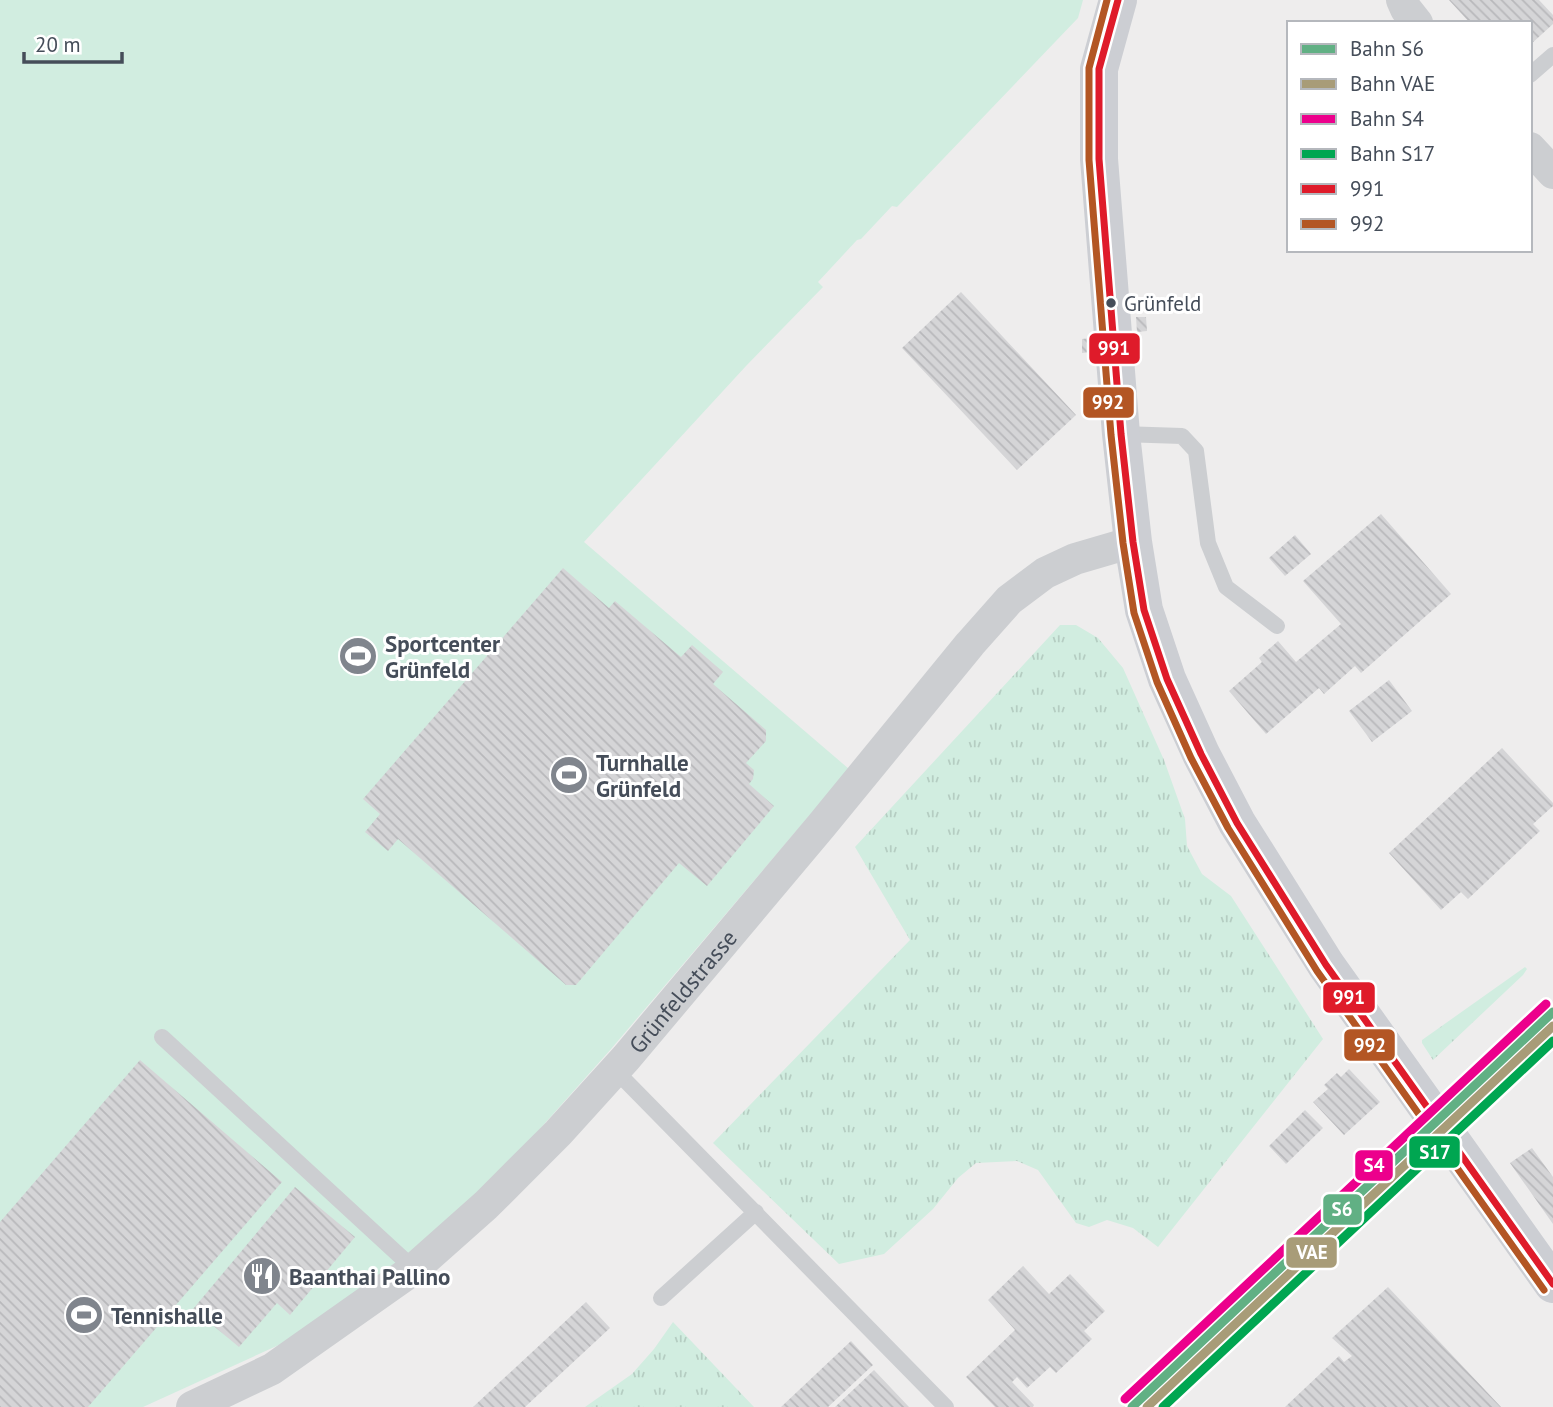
<svg xmlns="http://www.w3.org/2000/svg" width="1553" height="1407" font-family="'PT Sans',sans-serif">
	<style>
		.grass { fill: url(#grass-tufts) }
		.garden { fill: #d1ede0 }
		.building { fill: url(#building-back-hatch) }
		.lines { fill: none; stroke-linecap: round; stroke-linejoin: round }
		.lane { stroke: #ccced1; stroke-width: 16 }
		.street { stroke: #ccced1; stroke-width: 32 }
		.secondary { stroke: #ccced3; stroke-width: 38 }
		.bus-1-casing { stroke: #fff; stroke-width: 12 }
		.bus-2-casing { stroke: #fff; stroke-width: 12 }
		.bus-1 { stroke: #df1b2a; stroke-width: 7 }
		.bus-2 { stroke: #b35624; stroke-width: 7 }
		.rail-1-casing { stroke: #fff; stroke-width: 14 }
		.rail-2-casing { stroke: #fff; stroke-width: 14 }
		.rail-3-casing { stroke: #fff; stroke-width: 14 }
		.rail-4-casing { stroke: #fff; stroke-width: 14 }
		.rail-1 { stroke: #61b084; stroke-width: 9 }
		.rail-2 { stroke: #a89c78; stroke-width: 9 }
		.rail-3 { stroke: #ec008c; stroke-width: 9 }
		.rail-4 { stroke: #00a651; stroke-width: 9 }
		.bus-dot { fill: #454d59; stroke: #fff; stroke-width: 2.5 }
		.labels { text-anchor: middle; dominant-baseline: central; stroke-width: 6; stroke-linejoin: round; paint-order: stroke }
		.bus-label { font-size: 21px; fill: #454d59; stroke: #fff; text-anchor: start }
		.poi-label { font-size: 23px; font-weight: bold; fill: #454d59; stroke: #fff; text-anchor: start }
		.street-label { font-size: 23px; fill: #454d59; stroke: #fff }
		.line-badge { stroke: #fff; stroke-width: 2.5 }
		.badge-label { font-size: 19px; text-anchor: middle; font-weight: bold; fill: #fff }
	</style>
	<defs>
		<pattern id="grass-tufts" width="24" height="20" patternUnits="userSpaceOnUse" patternTransform="scale(1.75)"><rect width="24" height="20" fill="#d1ede0"/><path d="M3 7l-1-3M5 7V3M7 7l1-3M15 17l-1-3M17 17v-4M19 17l1-3" fill="none" stroke="#b5cdc2"/></pattern>
		<pattern id="building-back-hatch" width="6" height="6" patternUnits="userSpaceOnUse" patternTransform="scale(1.75)"><rect width="6" height="6" fill="#d5d5d7"/><path d="M-1 5l2 2M0 0l6 6M5-1l2 2" fill="none" stroke="#b8b8bb"/></pattern>
	</defs>
	<rect width="100%" height="100%" fill="#eeeded"/>
	<path class="grass" d="M1060,625H1076L1098,638L1123,668L1164,760L1185,819L1187,846L1202,874L1231,896L1323,1039L1158,1247L1133,1228L1107,1220L1089,1227L1076,1223L1038,1170L1017,1161L976,1163L958,1178L933,1209L884,1254L839,1264L713,1143L910,940L855,847Z
		M1525,967L1527,969L1523,975L1433,1060L1422,1043V1040Z
		M673,1322L754,1407H585L632,1374L654,1349Z"/>
	<path class="garden" d="M0,0H1083L1078,18L897,207L892,206L861,239L857,240L818,282L823,287L746,366L584,542L849,769L611,1049L514,1158L456,1214L377,1280L281,1344L143,1407H0Z"/>
	<path class="building" d="M1449,0H1539L1553,15V24L1530,45V23H1470Z
		M961,292L1076,415L1017,470L902,348Z
		M1136,317H1146L1147,331L1137,332Z
		M1091,338L1092,352L1082,353V339Z
		M1381,514L1451,594L1361,673L1355,666L1324,694L1319,688L1266,734L1229,691L1262,662L1259,658L1278,641L1296,662L1341,624L1303,581Z
		M1295,535L1311,554L1285,576L1269,558Z
		M563,568L609,608L615,601L681,657L692,645L723,672L713,684L766,730V741L746,763L754,770L753,779L749,784L774,806L707,886L679,863L576,985H566L398,839L388,851L365,832L380,814L363,799Z
		M1389,680L1412,711L1372,742L1349,711Z
		M1502,748L1553,803V806L1533,824L1540,831L1468,899L1461,892L1441,910L1389,853Z
		M140,1060L282,1182L88,1407H0V1222Z
		M1349,1069L1380,1102L1344,1135L1313,1102L1328,1089L1324,1085L1337,1073L1341,1077Z
		M1305,1110L1323,1128L1286,1164L1269,1146Z
		M1532,1148L1553,1177V1224L1510,1163Z
		M295,1187L355,1237L290,1315L277,1303L239,1347L193,1309Z
		M1023,1266L1049,1294L1070,1274L1105,1311L1084,1331L1092,1339L1056,1373L1050,1367L1027,1388L1017,1377L1012,1382L1034,1405L1033,1407H995L966,1377L1015,1330L988,1300Z
		M1388,1287L1501,1407H1285L1339,1356L1344,1362L1352,1356L1332,1338Z
		M586,1302L610,1328L525,1407H473Z
		M851,1341L873,1365L828,1407H781Z
		M874,1370L909,1407H835Z"/>
	<g class="lines">
		<path class="lane" d="M1530,75L1553,55
			M1121,434L1182,436L1196,451L1208,543L1226,587L1277,626
			M162,1037L414,1269
			M615,1070L946,1407
			M661,1298L756,1212"/>
		<g class="street">
			<path d="M1402,0L1406,9L1417,23"/>
			<path d="M1530,148L1553,173"/>
			<path id="s1" d="M192,1407L272,1369L414,1269L486,1205L558,1133L626,1058L821,826L970,644L1009,600L1045,573L1075,559L1133,542"/>
		</g>
		<path class="secondary" d="M1118,0L1099,69V159L1121,434L1133,542L1144,610L1167,679L1201,754L1237,823L1326,965L1553,1284"/>
		<defs>
			<path id="bus-1" d="M1118,0L1099,69V159L1121,434L1133,542L1144,610L1167,679L1201,754L1237,823L1326,965L1553,1284"/>
			<path id="bus-2" d="M1107,0L1089,68V160L1111,435L1123,543L1134,613L1157,682L1191,758L1228,828L1317,971L1544,1290"/>
		</defs>
		<use href="#bus-1" class="bus-1-casing"/>
		<use href="#bus-2" class="bus-2-casing"/>
		<use href="#bus-1" class="bus-1"/>
		<use href="#bus-2" class="bus-2"/>
		<defs>
			<path id="rail-1" d="M1132,1407L1553,1012"/>
			<path id="rail-2" d="M1147,1407L1553,1026"/>
			<path id="rail-3" d="M1125,1399L1546,1004"/>
			<path id="rail-4" d="M1163,1407L1553,1041"/>
		</defs>
		<use href="#rail-1" class="rail-1-casing"/>
		<use href="#rail-2" class="rail-2-casing"/>
		<use href="#rail-3" class="rail-3-casing"/>
		<use href="#rail-4" class="rail-4-casing"/>
		<use href="#rail-1" class="rail-1"/>
		<use href="#rail-2" class="rail-2"/>
		<use href="#rail-3" class="rail-3"/>
		<use href="#rail-4" class="rail-4"/>
	</g>
	<defs>
		<symbol id="stadium-disc" viewBox="-11 -11 22 22"><circle r="9.5" fill="#80858d" stroke="#fff"/><path d="M0-5a6.5 5 0 1 0 0 10a6.5 5 0 1 0 0-10ZM-3.5-1.8h7v3.6h-7Z" fill="#fff"/></symbol>
		<symbol id="restaurant-disc" viewBox="-11 -11 22 22"><circle r="9.5" fill="#80858d" stroke="#fff"/><path d="M-5-6h1v4h1v-4h1v4h1v-4h1v5L-1.5 .5V6h-2V.5L-5-1ZM5-6V6H3V1.5H1.5Q1.5-4 5-6Z" fill="#fff"/></symbol>
	</defs>
	<g fill-rule="evenodd">
		<use href="#stadium-disc" x="336" y="634" width="44" height="44"/>
		<use href="#stadium-disc" x="547" y="753" width="44" height="44"/>
		<use href="#restaurant-disc" x="240" y="1254" width="44" height="44"/>
		<use href="#stadium-disc" x="62" y="1293" width="44" height="44"/>
	</g>
	<circle class="bus-dot" cx="1111" cy="303" r="6"/>
	<g class="labels">
		<g class="bus-label">
			<text x="1124" y="303">Grünfeld</text>
		</g>
		<g class="poi-label">
			<text x="385" y="643">Sportcenter<tspan x="385" dy="26">Grünfeld</tspan></text>
			<text x="596" y="762">Turnhalle<tspan x="596" dy="26">Grünfeld</tspan></text>
			<text x="289" y="1276">Baanthai Pallino</text>
			<text x="111" y="1315">Tennishalle</text>
		</g>
		<g class="street-label">
			<text stroke="none"><textPath href="#s1" startOffset="649">Grünfeldstrasse</textPath></text>
		</g>
	</g>
	<g class="line-badge">
		<rect x="1088" y="332" width="53" height="33" rx="7" fill="#df1b2a"/>
		<rect x="1082" y="386" width="53" height="33" rx="7" fill="#b35624"/>
		<rect x="1322" y="981" width="54" height="33" rx="7" fill="#df1b2a"/>
		<rect x="1343" y="1028" width="53" height="34" rx="7" fill="#b35624"/>
		<rect x="1408" y="1135" width="53" height="34" rx="7" fill="#00a651"/>
		<rect x="1354" y="1149" width="40" height="33" rx="7" fill="#ec008c"/>
		<rect x="1322" y="1193" width="41" height="33" rx="7" fill="#61b084"/>
		<rect x="1285" y="1236" width="53" height="33" rx="7" fill="#a89c78"/>
	</g>
	<g class="badge-label">
		<text x="1114" y="355">991</text>
		<text x="1108" y="409">992</text>
		<text x="1349" y="1004">991</text>
		<text x="1370" y="1052">992</text>
		<text x="1435" y="1159">S17</text>
		<text x="1374" y="1172">S4</text>
		<text x="1342" y="1216">S6</text>
		<text x="1312" y="1259">VAE</text>
	</g>
	<rect x="1287" y="21" width="245" height="231" fill="#ffffff" stroke="#b5b8bd" stroke-width="2"/>
	<rect x="1301" y="44" width="35" height="10" fill="#61b084" stroke="#b5b8bd" stroke-width="2"/>
	<text x="1350" y="56" font-size="21" fill="#454d59">Bahn S6</text>
	<rect x="1301" y="79" width="35" height="10" fill="#a89c78" stroke="#b5b8bd" stroke-width="2"/>
	<text x="1350" y="91" font-size="21" fill="#454d59">Bahn VAE</text>
	<rect x="1301" y="114" width="35" height="10" fill="#ec008c" stroke="#b5b8bd" stroke-width="2"/>
	<text x="1350" y="126" font-size="21" fill="#454d59">Bahn S4</text>
	<rect x="1301" y="149" width="35" height="10" fill="#00a651" stroke="#b5b8bd" stroke-width="2"/>
	<text x="1350" y="161" font-size="21" fill="#454d59">Bahn S17</text>
	<rect x="1301" y="184" width="35" height="10" fill="#df1b2a" stroke="#b5b8bd" stroke-width="2"/>
	<text x="1350" y="196" font-size="21" fill="#454d59">991</text>
	<rect x="1301" y="219" width="35" height="10" fill="#b35624" stroke="#b5b8bd" stroke-width="2"/>
	<text x="1350" y="231" font-size="21" fill="#454d59">992</text>
	<path d="M24 52v10h98v-10" fill="none" stroke="#454d59" stroke-width="3.5"/>
	<text x="35" y="52" font-size="21" fill="#454d59" stroke="#ffffff" stroke-width="5" paint-order="stroke">20 m</text>
</svg>
